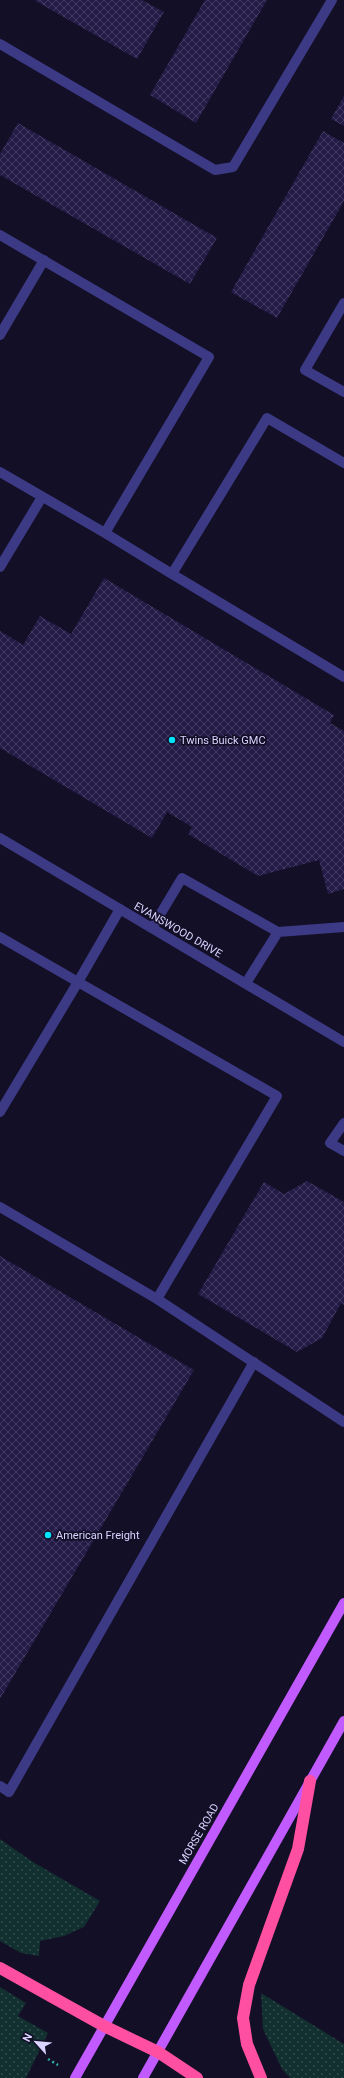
<svg xmlns="http://www.w3.org/2000/svg" width="344" height="2078" font-family="Roboto,sans-serif">
	<style>
		.grass { fill: url(#grass-dots) }
		.building { fill: url(#building-cross-hatch) }
		.lines { fill: none; stroke-linecap: round; stroke-linejoin: round }
		.path { stroke: #2fb8b0; stroke-width: 2.5; stroke-dasharray: 2 3; stroke-linecap: butt }
		.lane { stroke: #3d3a85; stroke-width: 10 }
		.street { stroke: #3d3a85; stroke-width: 10 }
		.primary { stroke: #c25bff; stroke-width: 10 }
		.highway { stroke: #ff4fa3; stroke-width: 12 }
		.poi-dot { fill: #00e5ff; stroke: #130f26; stroke-width: 1.5 }
		.labels { text-anchor: middle; dominant-baseline: central; stroke-width: 3.5; stroke-linejoin: round; paint-order: stroke }
		.poi-label { font-size: 11px; fill: #d9d4ff; stroke: #130f26; text-anchor: start }
		.street-label { font-size: 11px; fill: #d9d4ff; stroke: #130f26 }
	</style>
	<defs>
		<pattern id="grass-dots" width="8" height="8" patternUnits="userSpaceOnUse"><rect width="8" height="8" fill="#12302f"/><path d="M2 2h.1M6 6h.1" fill="none" stroke="#344d4e" stroke-width="1.8" stroke-linecap="round"/></pattern>
		<pattern id="building-cross-hatch" width="8" height="8" patternUnits="userSpaceOnUse"><rect width="8" height="8" fill="#241b47"/><path d="M0 0l8 8M0 8l8-8" fill="none" stroke="#433b63"/></pattern>
	</defs>
	<rect width="100%" height="100%" fill="#130f26"/>
	<path class="grass" d="M0,1839L33,1862L100,1901L84,1927L64,1936L40,1941L39,1956L21,1953L0,1941Z
		M0,1987L26,2003L18,2016L48,2033L26,2078H0Z
		M261,1993L344,2044V2078H290L282,2069L263,2029Z"/>
	<path class="building" d="M34,0H142L164,12L137,59Z
		M205,0H267L196,123L150,95Z
		M344,96V126L331,119Z
		M18,123L217,238L190,284L0,175V154Z
		M323,131L344,143V201L277,318L231,292Z
		M104,578L334,715L330,723L344,731V889L328,894L319,860L258,876L188,834L192,827L167,812L152,838L0,748V631L23,645L40,616L71,634Z
		M307,1181L344,1202V1305L341,1303L322,1338L297,1352L198,1294L264,1182L284,1194Z
		M0,1256L194,1370L0,1699Z"/>
	<g class="lines">
		<path class="path" d="M48,2059L58,2065"/>
		<path class="lane" d="M0,44L215,170L233,167L332,0
			M0,235L209,357L105,533L172,574L267,418L344,463
			M344,303L305,370L344,392
			M0,335L44,260
			M0,472L105,533
			M0,567L42,497
			M172,574L344,677
			M152,928L182,878L278,932L344,927
			M0,937L78,982L120,909
			M246,983L278,932
			M0,1112L78,982L277,1096L157,1299
			M344,1123L330,1143L344,1151
			M0,1207L157,1299L344,1422
			M0,1786L9,1792L254,1362"/>
		<path class="street" d="M0,838L344,1042"/>
		<path class="primary" d="M75,2078L344,1603
			M143,2078L344,1721"/>
		<path class="highway" d="M0,1968L104,2026L158,2052L197,2078
			M261,2078L247,2044L243,2018L249,1985L298,1849L310,1781"/>
	</g>
	<g class="poi-dot">
		<circle cx="172" cy="740" r="4"/>
		<circle cx="48" cy="1535" r="4"/>
	</g>
	<g class="labels">
		<g class="poi-label">
			<text x="180" y="740">Twins Buick GMC</text>
			<text x="56" y="1535">American Freight</text>
		</g>
		<g class="street-label">
			<text transform="translate(178 930) rotate(30)">EVANSWOOD DRIVE</text>
			<text transform="translate(199 1834) rotate(-60)">MORSE ROAD</text>
		</g>
	</g>
	<g transform="translate(36 2042) rotate(297)" stroke="#130f26" stroke-width="3" paint-order="stroke">
	<path d="M0-3L7 15L0 10L-7 15Z" fill="#d9d4ff"/>
	<text y="-6" font-size="11" font-weight="bold" text-anchor="middle" fill="#d9d4ff">N</text>
	</g>
</svg>
